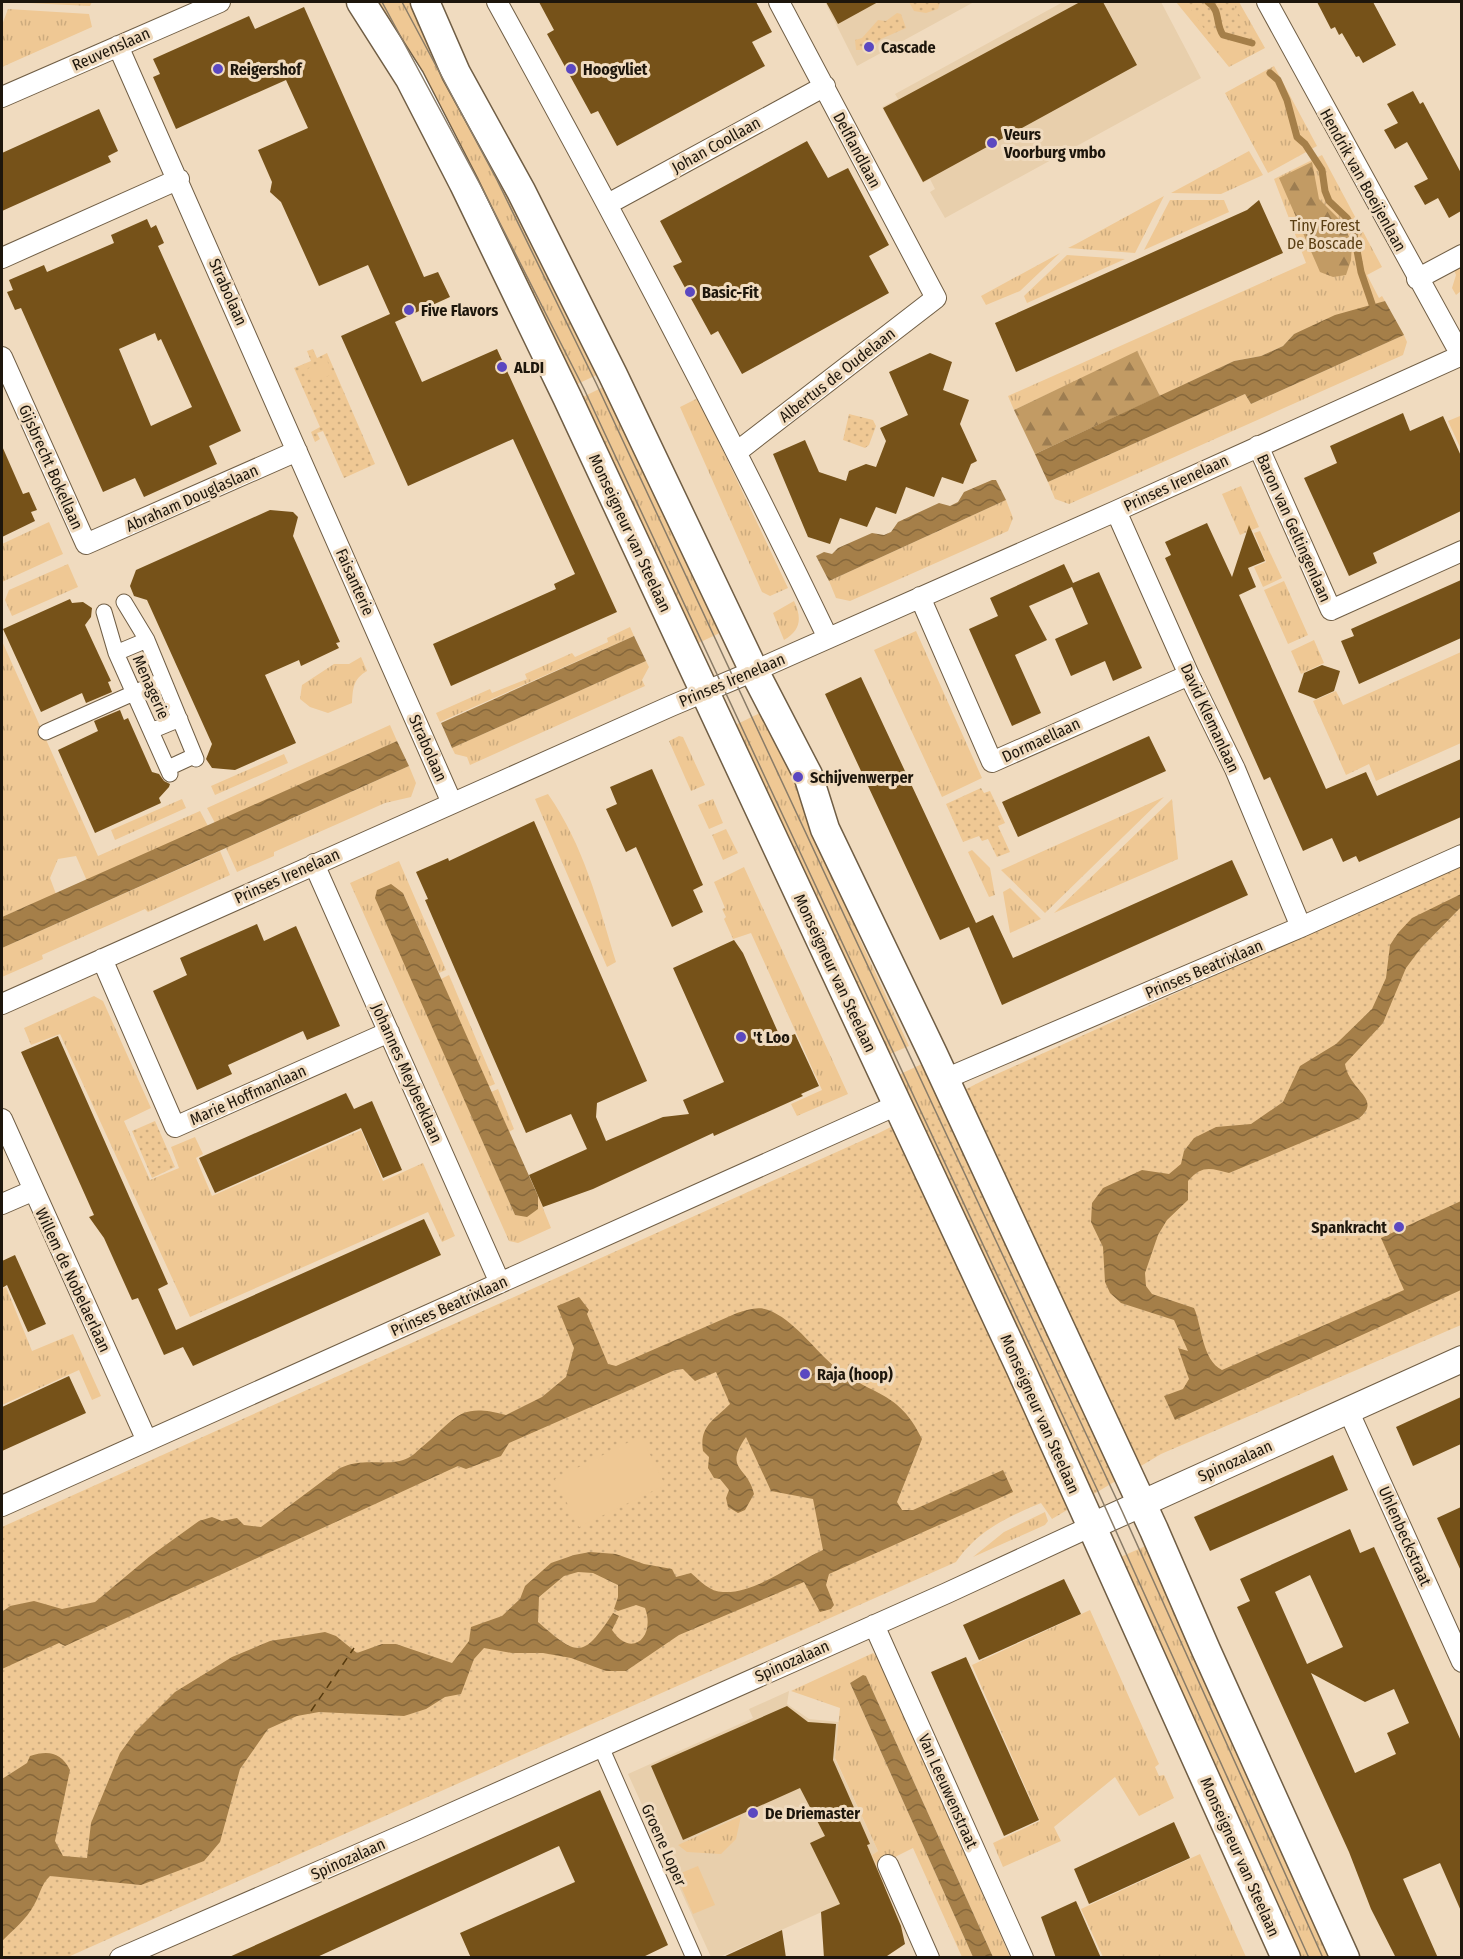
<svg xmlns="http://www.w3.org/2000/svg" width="1463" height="1959" font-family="'Fira Sans Condensed',sans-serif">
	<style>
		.built { fill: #e8cfac }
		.grass { fill: url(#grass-tufts) }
		.forest { fill: url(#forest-firs) }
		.park { fill: url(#park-dots) }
		.garden { fill: #efc894 }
		.water { fill: url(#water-waves); fill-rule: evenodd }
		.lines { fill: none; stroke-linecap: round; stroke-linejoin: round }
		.stream { stroke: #a57f49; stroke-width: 7 }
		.ferry { stroke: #563a0e; stroke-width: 1.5; stroke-dasharray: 8 6; stroke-linecap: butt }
		.building { fill: #765219; fill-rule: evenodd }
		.pedestrian-casing { stroke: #705e45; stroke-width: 17 }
		.minor-casing { stroke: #705e45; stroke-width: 22 }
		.tertiary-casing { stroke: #705e45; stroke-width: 28 }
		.secondary-casing { stroke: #705e45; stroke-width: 31 }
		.pedestrian { stroke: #fff; stroke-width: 15 }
		.minor { stroke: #fff; stroke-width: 20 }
		.tertiary { stroke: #fff; stroke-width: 26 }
		.secondary { stroke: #fff; stroke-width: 28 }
		.tram { stroke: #8a7c68; stroke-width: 1.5 }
		.poi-dot { fill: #5b48c0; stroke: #f0dbbf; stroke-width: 2 }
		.labels { text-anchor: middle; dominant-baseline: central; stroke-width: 6; stroke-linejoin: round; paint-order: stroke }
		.poi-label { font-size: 16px; font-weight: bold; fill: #1d160c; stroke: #f0dbbf; text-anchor: start }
		.street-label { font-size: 16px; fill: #1d160c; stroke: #f0dbbf }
		.park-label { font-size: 16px; fill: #5c4015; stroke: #f0dbbf }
	</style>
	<defs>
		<pattern id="grass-tufts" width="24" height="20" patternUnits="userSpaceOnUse" patternTransform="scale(1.5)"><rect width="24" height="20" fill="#efc894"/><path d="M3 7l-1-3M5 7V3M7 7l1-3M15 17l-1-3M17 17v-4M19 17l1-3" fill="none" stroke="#ccab7e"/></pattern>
		<pattern id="forest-firs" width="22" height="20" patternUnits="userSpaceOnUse" patternTransform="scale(1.5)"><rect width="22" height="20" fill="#c29b64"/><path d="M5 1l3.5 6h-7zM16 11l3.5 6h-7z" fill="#9d7d51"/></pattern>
		<pattern id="park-dots" width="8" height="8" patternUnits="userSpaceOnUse" patternTransform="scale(1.5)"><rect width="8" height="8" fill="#efc894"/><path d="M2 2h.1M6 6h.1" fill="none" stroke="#ccab7e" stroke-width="1.8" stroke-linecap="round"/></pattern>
		<pattern id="water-waves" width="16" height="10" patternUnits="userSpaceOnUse" patternTransform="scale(1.5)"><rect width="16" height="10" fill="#a57f49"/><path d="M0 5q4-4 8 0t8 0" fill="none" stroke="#86673b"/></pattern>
	</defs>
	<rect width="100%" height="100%" fill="#f0dbbf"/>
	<path class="built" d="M825,2H974L857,66Z
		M1063,2H1161L1201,78L945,218L930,192L935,189L930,179L923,183L882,107L898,99L895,94Z
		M789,1691L787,1704L809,1719L839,1722L835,1759L878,1851L872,1855L885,1884L720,1957H711L628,1774L753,1718L749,1709Z"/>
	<path class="grass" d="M6,2H92L90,6Z
		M369,2H417L603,372L571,387Z
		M1176,2H1239L1265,48L1229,67Z
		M8,9L89,14L92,27L2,67V25Z
		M1274,66L1317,146L1268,173L1225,93Z
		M1249,151L1263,175L1221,194L1171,193Z
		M1322,155L1382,267L1367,275L1379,298L1382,296L1385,301L1294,334L1283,346L1261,356L1234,361L1160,396L1137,352L1014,410L1008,396L1306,263L1274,179Z
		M1164,196L1135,253L1068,248L1076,244Z
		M1170,200H1224L1229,212L1144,250Z
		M1060,253L1020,291L986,305L981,296Z
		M1067,255L1125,259L1027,303L1024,296Z
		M1461,266V291L1456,295L1452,288L1456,275L1454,270Z
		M1404,335L1407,342L1403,355L1069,504L1055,499L1048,482L1245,394L1251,404Z
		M611,383L726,630L690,647L577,400Z
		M698,398L788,588L770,596L762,592L680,407Z
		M1241,486L1259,527L1240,535L1222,494Z
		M1006,500L1013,518L1008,531L850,601L836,598L829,581Z
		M49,522L63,554L2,582V544Z
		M1260,531L1282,578L1263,587L1254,567L1266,562L1254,533Z
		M68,564L78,587L12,616L5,600L9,590Z
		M1284,581L1308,635L1288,644L1264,590Z
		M794,601C802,618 801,630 784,640L773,613Z
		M630,627L634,636L440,722L436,713L490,689L492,693L527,679L525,674L572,653L575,657L608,642L607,638Z
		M916,631L982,778L942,797L874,650Z
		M1314,640L1324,663L1301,674L1291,651Z
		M2,641L98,856L200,811L208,826L87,881L76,856L58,859L50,878L56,894L2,917Z
		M1461,652V743L1376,781L1369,764L1346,775L1313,701L1336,691L1343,705Z
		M361,657L367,671C353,679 353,688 352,703L328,713L310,707L300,699L302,685L334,664H349Z
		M646,661L649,667L642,680L645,686L470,765L467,757L455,754L452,748Z
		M762,712L863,929L857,933L909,1046L890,1054L837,941L729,728Z
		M390,725L397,741L215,823L207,808Z
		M679,736L683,737L705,785L691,791L669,741Z
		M284,754L288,763L215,795L211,786Z
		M409,766L416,783L411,797L385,803L274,852V856L237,872L226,848Z
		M548,794C584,846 598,903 616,962L607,967L535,799Z
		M1164,797L1045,913L1001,870Z
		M182,799L186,808L115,840L111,830Z
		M713,799L723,823L709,829L698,805Z
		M1172,799L1178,859L1054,913Z
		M726,829L738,853L723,860L712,835Z
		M972,850L990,868L995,895L989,897L968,852Z
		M220,851L230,875L148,912L145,909L42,955L43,959L2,977V948Z
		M399,861L446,970L439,973L403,893L465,1101L515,1215L538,1209V1196L551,1228L518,1243L509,1241L350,883Z
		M744,867L848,1094L797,1116L791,1104L822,1090L751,933L733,939L724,919L726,917L722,909L725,908L714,882Z
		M1010,888L1041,919L1010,933L1003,892Z
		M449,975L495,1084L488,1087L441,979Z
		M94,996L103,1001L151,1108L124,1121L150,1180L179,1168L171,1147L195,1137L203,1154L196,1158L212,1196L361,1130L383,1181L423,1163L455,1236L442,1242L428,1212L190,1317L60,1034L31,1045L24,1028Z
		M922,1064L942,1107L916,1119L896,1076Z
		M498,1089L514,1129L509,1132L491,1092Z
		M6,1287L32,1351L73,1334L101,1396L92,1400L79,1370L2,1405V1289Z
		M1045,1512L1048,1521L1045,1525L973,1557L1004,1532Z
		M1150,1544L1331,1957H1300L1158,1637L1116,1559Z
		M1090,1610L1159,1764L1155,1767L1159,1776L1164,1775L1174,1798L1139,1816L1115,1777L1054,1827L1061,1841L1003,1867L993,1843L1040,1821L972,1665Z
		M873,1653L878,1658L1010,1957H993L866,1676L850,1683L973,1957H962L913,1848L877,1866L872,1855L878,1851L835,1758L840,1708L791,1691Z
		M741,1816L736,1839L721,1854L687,1852L678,1845Z
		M1200,1854L1246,1957H1103L1081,1909Z"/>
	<path class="forest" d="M1312,162L1319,199L1342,222L1352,243L1351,260L1346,275L1333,277L1320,272L1279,178Z
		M1137,351L1160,396L1035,454L1014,410Z"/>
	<path class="park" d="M909,2H940L938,9L926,13L914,11Z
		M1186,2H1232L1254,41L1209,36Z
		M897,13L901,14L906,28L881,39L870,50H856L855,40L862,38L878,20L886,21Z
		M313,349L317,358L327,353L375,464L344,478L323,431L317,433L320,439L315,442L311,432L320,427L294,368L311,361L307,351Z
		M849,414L873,420L876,426L869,445L865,448L843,440Z
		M981,788L984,793L990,791L1005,823L998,826L1010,852L997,857L988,839L982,841L979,836L963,842L946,804Z
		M1461,865V1325L1161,1454L1052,1519L1041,1503C1007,1517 977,1531 956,1562L68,1957H2V1527L879,1133L988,1078Z
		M155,1121L175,1167L152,1178L132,1131Z"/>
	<path class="garden" d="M327,360L332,374L313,383L307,369Z
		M1460,416L1462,447H1460L1448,421Z
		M641,1436L665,1485L579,1527L555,1479Z
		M698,1866L715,1905L693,1914L676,1875Z"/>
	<path class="water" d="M1385,301L1404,335L1251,404L1245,394L1048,482L1035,454L1234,361L1261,356L1283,346L1294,334L1335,315Z
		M992,480H996L1006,500L829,581L816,556L824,552L832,554L838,548L872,533L884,535L891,532L898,522L939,503L950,506L958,502L964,492Z
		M634,636L646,661L452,748L441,723Z
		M397,741L409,766L2,948V917Z
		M391,884L403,893L538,1196V1209L527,1217L515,1215L375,898L377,890Z
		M1461,894V907L1421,948L1406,968L1383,1023L1345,1064C1349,1091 1384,1099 1358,1119L1229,1173C1210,1168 1202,1165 1188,1181V1200L1167,1220L1158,1235L1145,1273L1146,1286L1152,1294L1194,1308C1202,1326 1202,1360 1222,1370L1404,1290L1381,1238L1461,1201V1290L1175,1420L1164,1396L1183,1389L1189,1379L1178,1348L1188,1351L1174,1320L1121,1303L1110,1293L1105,1282L1103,1247L1091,1222L1092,1203L1103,1188L1142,1170L1169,1174L1181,1164L1184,1151L1194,1138L1216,1127L1251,1124L1283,1102L1300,1066L1336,1044L1372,1009L1386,978L1390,945L1398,933L1412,918Z
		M579,1297L589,1310L587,1314L608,1364L616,1366L737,1313C750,1309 760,1305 773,1312C797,1324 815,1350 835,1367C871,1396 899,1390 922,1439L897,1502L902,1510H913L1003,1470L1013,1492L829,1574L826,1585L834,1605L831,1609L820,1612L804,1582L679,1635L626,1671H606L571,1658L543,1653H512L484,1648L474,1659L461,1694L445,1697L426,1709L404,1716L319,1712L297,1716L268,1729L240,1769L220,1842L204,1861L141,1885L50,1876C41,1884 40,1895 34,1905C26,1920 13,1930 2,1941V1779L27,1763L30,1756C48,1750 61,1752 70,1770L55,1841L63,1856L87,1858L91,1823L120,1753L136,1731L175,1692L232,1657L270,1641L325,1632L336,1636L357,1653L382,1644H396L452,1663L469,1641L471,1627L502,1616L520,1599L525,1586L551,1563L574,1555L590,1552L616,1554L644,1564L672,1569L676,1577L691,1573C700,1581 710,1592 723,1592C755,1594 794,1563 823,1550L813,1499L771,1491L746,1437C723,1470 748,1466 754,1494L745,1510L738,1513L728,1507L726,1498L729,1490L720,1479L714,1478L708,1468L709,1457L703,1451C699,1426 714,1420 730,1404L716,1372L695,1381L683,1369L675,1370L509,1443L501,1456L466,1469L458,1466L65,1646L59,1643L2,1669V1612L10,1606L34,1601L62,1609L95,1602L149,1557L199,1521L212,1517L222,1521L237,1518L244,1525L261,1527L340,1468C366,1456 388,1468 408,1458C413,1456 418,1450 422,1447C457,1418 458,1402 506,1415L542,1397L566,1377L574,1348L557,1306ZM578,1572L593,1573L618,1585V1597L614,1609L618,1611L636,1605L645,1608C656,1637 631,1659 612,1630L619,1616L613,1613C583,1659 578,1657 538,1622L539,1597L564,1576Z
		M863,1675L866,1676L993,1957H973L850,1683Z"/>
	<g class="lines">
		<path class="stream" d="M1208,2C1221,10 1215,24 1223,35L1252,43
			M1270,73L1278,80L1287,100L1297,137L1305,144L1322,170L1325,191L1329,201L1347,218L1353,229L1361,272L1372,304"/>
		<path class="ferry" d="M311,1711L354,1648"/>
	</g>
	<path class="building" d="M539,2H756L772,32L752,42L765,66L617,146L598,111L591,114L547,34L554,30Z
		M826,2H878L838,24Z
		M1080,2H1103L1137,65L923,182L883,108Z
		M1317,2H1373L1396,45L1363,63L1359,56L1356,57L1342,33L1339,35L1335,27L1331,29Z
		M304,7L424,277L438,272L450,297L395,322L422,382L497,349L617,612L451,686L433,644L556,589L554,584L575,574L513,439L408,486L341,336L390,314L368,265L319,286L281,202L270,192L272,182L258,150L308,128L286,80L176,129L153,77L160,74L153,59L249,16L255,29Z
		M1413,91L1420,104L1423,102L1461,173V211L1449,218L1438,198L1425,205L1414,186L1428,179L1407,142L1395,149L1384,130L1398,123L1387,104Z
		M99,109L118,151L108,156L111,162L2,211V153Z
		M807,141L828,178L848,168L889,245L869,256L889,293L742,374L718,331L711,335L673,266L682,262L660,221Z
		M1259,200L1283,253L1016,372L995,323L1247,210Z
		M147,219L151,228L156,225L164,243L158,246L241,431L209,446L217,464L144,497L135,478L103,492L21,308L15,310L7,292L13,290L9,280L44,265L47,272L114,243L111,235ZM155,333L158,341L161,339L192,407L151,426L119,349Z
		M930,353L952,362L943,390L969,400L960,424L977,461L971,464L963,484L942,477L934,497L906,487L896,514L876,507L867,527L840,518L830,544L808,537L773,454L805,440L819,472L846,481L849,471L866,464L876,467L886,441L880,428L908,415L889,372Z
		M1403,413L1410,431L1443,416L1461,456V511L1373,553L1377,563L1349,576L1304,478L1337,463L1330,446Z
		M2,446L23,494L29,492L37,510L31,512L35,521L2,537Z
		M270,510L293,512L298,517L293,536L340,642L336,643L339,648L301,666L299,660L265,675L296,743L235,770L212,768L206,759L212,744L147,600L134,596L130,586L136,570Z
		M1207,523L1232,577L1249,525L1265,561L1248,568L1256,587L1239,595L1326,789L1366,772L1377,796L1461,759V817L1359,862L1356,856L1343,862L1332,838L1303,851L1270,777L1264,780L1165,558L1171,555L1165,542Z
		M1064,564L1073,583L1099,572L1142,668L1113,681L1105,661L1071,676L1055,639L1088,624L1072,587L1029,606L1047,640L1015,655L1041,713L1012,726L969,629L998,616L990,598Z
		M1461,580V638L1359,684L1341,641L1354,636L1351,629Z
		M70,599L72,603L83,602L92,608L91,617L85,625L111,681L108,682L112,692L86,703L82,693L41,712L3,629Z
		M1322,665L1340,671L1334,691L1316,699L1298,692L1304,673Z
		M861,677L976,923L993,915L1013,958L1232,860L1248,895L1002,1005L969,927L940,940L825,694Z
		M120,710L124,720L128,718L152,772L159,774L164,781L170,784L169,787L159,798L161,803L95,833L58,750L98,731L94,721Z
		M1149,736L1166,771L1018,837L1002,802Z
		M652,769L703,885L693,890L703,912L672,927L636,847L626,852L606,809L617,804L610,787Z
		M534,821L647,1081L597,1103L596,1117L606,1141L663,1117L689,1114L683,1100L724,1082L673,968L734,940L743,953L781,1039L795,1034L819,1086L801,1094L803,1096L714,1136L713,1133L593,1189L543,1207L529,1175L587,1149L571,1114L526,1133L425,900L428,899L416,872L448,858L449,861Z
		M257,924L264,941L296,926L340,1026L307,1040L303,1031L228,1065L232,1074L197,1090L153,991L187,975L180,958Z
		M58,1036L168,1284L158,1289L176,1330L424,1219L441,1255L193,1366L183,1347L164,1355L138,1298L132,1300L104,1238L89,1217L94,1215L21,1052Z
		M346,1093L354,1109L372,1101L402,1170L383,1178L361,1128L215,1193L199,1158Z
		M15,1255L46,1324L28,1332L7,1285L2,1288V1261Z
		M69,1376L86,1413L2,1451V1407Z
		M1461,1397V1444L1413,1466L1396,1427Z
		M1333,1455L1348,1490L1210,1551L1194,1517Z
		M1461,1507V1571L1437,1518Z
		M1350,1529L1360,1553L1374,1547L1461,1741V1911L1440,1863L1403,1879L1438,1958H1396L1371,1909L1349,1852L1237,1607L1250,1601L1240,1579ZM1310,1575L1343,1647L1307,1664L1275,1592ZM1311,1673L1365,1702L1394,1689L1409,1723L1387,1733L1396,1754L1355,1773Z
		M1064,1579L1081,1614L979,1660L963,1625Z
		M966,1657L1039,1820L1004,1836L931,1672Z
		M787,1706L808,1722L836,1724L833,1760L870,1844L867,1845L901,1926L905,1944L884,1958H824L821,1912L840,1904L810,1843L825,1836L800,1788L683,1840L651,1766Z
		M600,1790L668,1945L641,1958H471L460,1933L575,1882L559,1846L315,1958H227Z
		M1174,1822L1190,1858L1089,1904L1074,1869Z
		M1076,1901L1101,1958H1056L1041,1917Z
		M782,1930L786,1958H721Z"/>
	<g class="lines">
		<defs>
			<path id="pedestrian" d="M124,602L147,640L196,759
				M104,612L116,653L170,774
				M116,653L147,640
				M151,731L180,719
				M46,732L163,680
				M168,768L194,756
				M601,1747L694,1958"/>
			<path id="minor" d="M497,2C613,212 724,422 828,638
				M1267,2L1462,357
				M118,46L452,803
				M2,97L220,2
				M608,204L825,86
				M2,258L179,179
				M1417,279L1462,255
				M2,357L86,544L297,451
				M1258,446L1331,610L1462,551
				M738,451L936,298L779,2
				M1116,511L1189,675L1235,769L1301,927
				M920,597L992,762L1189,675
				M314,864L500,1283
				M102,959L175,1127L389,1032
				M2,1004L671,706L754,671L1116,511L1462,355
				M945,1079L1301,927L1462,855
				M2,1119L147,1441
				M2,1204L32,1191
				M1348,1410L1462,1662
				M2,1506L897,1105
				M874,1625L1023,1958
				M888,1865L929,1958
				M120,1958L414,1830L947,1593L1092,1526"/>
			<path id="tertiary" d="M1092,1526L1462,1359"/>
			<path id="secondary" d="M361,2L410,79L464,184L567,397L1020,1367L1286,1958
				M425,2L456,73L521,191L613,375L754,671L808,775L825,829L933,1054L1154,1530L1206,1650L1345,1958"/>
		</defs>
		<use href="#pedestrian" class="pedestrian-casing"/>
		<use href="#minor" class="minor-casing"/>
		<use href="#tertiary" class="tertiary-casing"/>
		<use href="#secondary" class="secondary-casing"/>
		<use href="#pedestrian" class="pedestrian"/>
		<use href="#minor" class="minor"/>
		<use href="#tertiary" class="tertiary"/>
		<use href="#secondary" class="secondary"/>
		<path class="tram" d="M382,2L481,186L584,389L1096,1487L1309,1958
			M402,2L497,180L596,383L1122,1511L1323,1958"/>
	</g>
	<g class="poi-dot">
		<circle cx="869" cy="47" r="6"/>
		<circle cx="218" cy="69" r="6"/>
		<circle cx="571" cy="69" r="6"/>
		<circle cx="992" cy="143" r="6"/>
		<circle cx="690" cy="292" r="6"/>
		<circle cx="409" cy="310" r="6"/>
		<circle cx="502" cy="367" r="6"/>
		<circle cx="798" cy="777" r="6"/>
		<circle cx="741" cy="1037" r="6"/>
		<circle cx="1399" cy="1227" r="6"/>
		<circle cx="805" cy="1374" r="6"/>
		<circle cx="753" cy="1813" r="6"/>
	</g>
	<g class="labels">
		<g class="poi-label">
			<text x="881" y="47">Cascade</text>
			<text x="230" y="69">Reigershof</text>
			<text x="583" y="69">Hoogvliet</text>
			<text x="1004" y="134">Veurs<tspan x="1004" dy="18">Voorburg vmbo</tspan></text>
			<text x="702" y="292">Basic-Fit</text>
			<text x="421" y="310">Five Flavors</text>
			<text x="514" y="367">ALDI</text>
			<text x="810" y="777">Schijvenwerper</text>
			<text x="753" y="1037">'t Loo</text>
			<text x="1387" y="1227" text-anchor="end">Spankracht</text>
			<text x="817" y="1374">Raja (hoop)</text>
			<text x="765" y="1813">De Driemaster</text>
		</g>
		<g class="street-label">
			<text transform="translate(111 49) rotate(-24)">Reuvenslaan</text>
			<text transform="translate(716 145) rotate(-29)">Johan Coollaan</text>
			<text transform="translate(857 150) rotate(62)">Delflandlaan</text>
			<text transform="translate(1363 180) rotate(61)">Hendrik van Boeijenlaan</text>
			<text transform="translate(228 292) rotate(66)">Strabolaan</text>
			<text transform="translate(837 375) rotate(-38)">Albertus de Oudelaan</text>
			<text transform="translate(51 467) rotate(66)">Gijsbrecht Bokellaan</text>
			<text transform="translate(1176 483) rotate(-25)">Prinses Irenelaan</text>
			<text transform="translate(192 498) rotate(-24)">Abraham Douglaslaan</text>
			<text transform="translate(1294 528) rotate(66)">Baron van Geltingenlaan</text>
			<text transform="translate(630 533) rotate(65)">Monseigneur van Steelaan</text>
			<text transform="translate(355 582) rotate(66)">Faisanterie</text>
			<text transform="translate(732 680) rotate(-23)">Prinses Irenelaan</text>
			<text transform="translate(151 687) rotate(66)">Menagerie</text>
			<text transform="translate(1210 718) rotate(65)">David Klemanlaan</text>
			<text transform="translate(1041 740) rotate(-25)">Dormaellaan</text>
			<text transform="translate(428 748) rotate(66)">Strabolaan</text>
			<text transform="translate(287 876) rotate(-24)">Prinses Irenelaan</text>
			<text transform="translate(1204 969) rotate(-23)">Prinses Beatrixlaan</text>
			<text transform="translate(835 973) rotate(65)">Monseigneur van Steelaan</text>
			<text transform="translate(407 1073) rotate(66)">Johannes Meybeeklaan</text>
			<text transform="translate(248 1095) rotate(-24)">Marie Hoffmanlaan</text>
			<text transform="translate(73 1280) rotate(65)">Willem de Nobelaerlaan</text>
			<text transform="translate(449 1306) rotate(-24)">Prinses Beatrixlaan</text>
			<text transform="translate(1040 1414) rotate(66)">Monseigneur van Steelaan</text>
			<text transform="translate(1235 1461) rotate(-24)">Spinozalaan</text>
			<text transform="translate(1405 1536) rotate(66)">Uhlenbeckstraat</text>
			<text transform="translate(792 1661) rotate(-24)">Spinozalaan</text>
			<text transform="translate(948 1791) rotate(66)">Van Leeuwenstraat</text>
			<text transform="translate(664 1845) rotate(66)">Groene Loper</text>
			<text transform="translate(1240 1857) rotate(66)">Monseigneur van Steelaan</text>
			<text transform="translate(348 1859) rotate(-24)">Spinozalaan</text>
		</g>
		<g class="park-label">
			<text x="1325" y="225">Tiny Forest<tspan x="1325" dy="18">De Boscade</tspan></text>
		</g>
	</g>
	<rect width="1463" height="1959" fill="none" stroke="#1d160c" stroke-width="6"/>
</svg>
